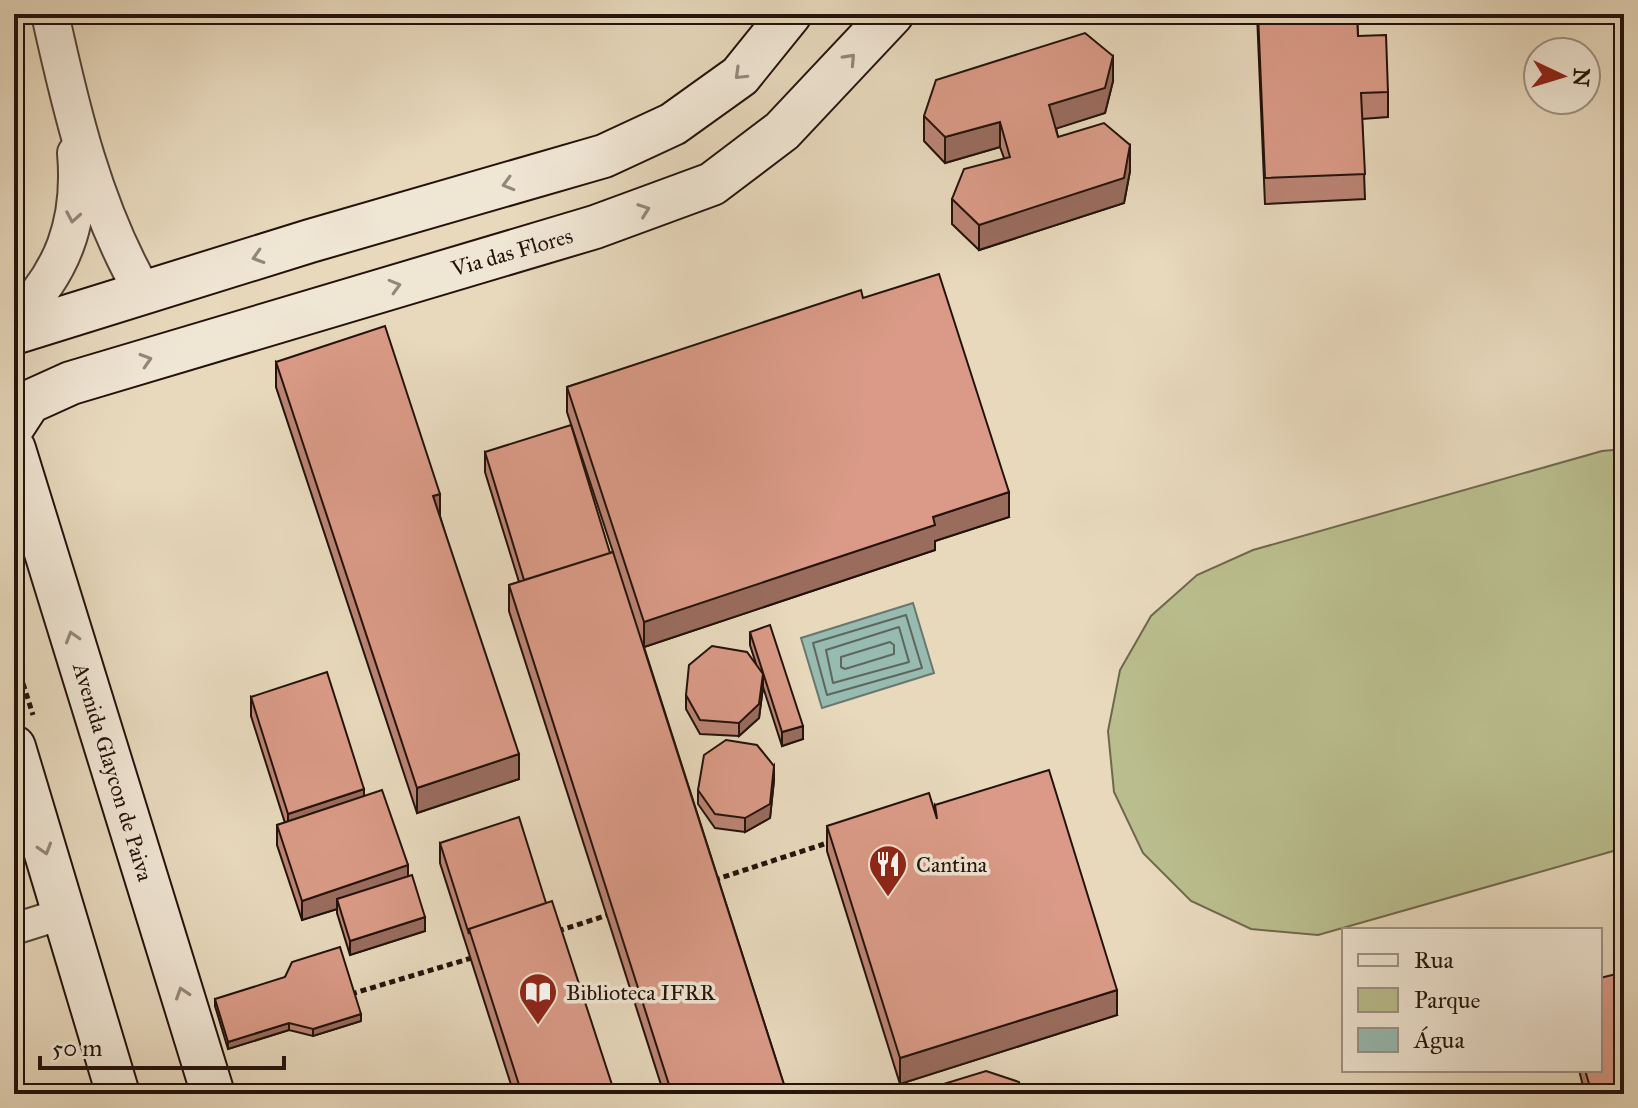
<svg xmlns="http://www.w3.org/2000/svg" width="1638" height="1108" font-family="'IM FELL Great Primer',serif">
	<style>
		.green { fill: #babe8e; stroke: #6f684d; stroke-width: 2 }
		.water { fill: #97bab1; stroke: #69776f; stroke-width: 2 }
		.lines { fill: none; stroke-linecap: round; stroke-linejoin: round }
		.shore { stroke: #5e665e; stroke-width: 2 }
		.minor-casing { stroke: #554438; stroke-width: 34 }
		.tertiary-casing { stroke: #554438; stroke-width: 40 }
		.secondary-casing { stroke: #24120c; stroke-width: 46 }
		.path { stroke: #24120c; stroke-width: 5; stroke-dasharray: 6 4; stroke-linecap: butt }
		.minor { stroke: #f0e6d4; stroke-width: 30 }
		.tertiary { stroke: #f0e6d4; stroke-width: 36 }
		.secondary { stroke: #f0e6d4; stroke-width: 42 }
		.wall { fill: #bb8474; stroke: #24120c; stroke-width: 2 }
		.shaded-wall { fill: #996c5e; stroke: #24120c; stroke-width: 2 }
		.building { fill: #da9a87; stroke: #24120c; stroke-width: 2 }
		.oneway { stroke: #94877a }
		.labels { text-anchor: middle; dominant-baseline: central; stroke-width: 7; stroke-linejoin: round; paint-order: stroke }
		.street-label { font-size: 22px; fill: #24120c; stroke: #f0e6d4 }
		.poi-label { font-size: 22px; fill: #24120c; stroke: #f0e6d4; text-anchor: start }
	</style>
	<rect width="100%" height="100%" fill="#e8d9bd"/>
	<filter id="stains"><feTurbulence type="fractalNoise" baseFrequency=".0025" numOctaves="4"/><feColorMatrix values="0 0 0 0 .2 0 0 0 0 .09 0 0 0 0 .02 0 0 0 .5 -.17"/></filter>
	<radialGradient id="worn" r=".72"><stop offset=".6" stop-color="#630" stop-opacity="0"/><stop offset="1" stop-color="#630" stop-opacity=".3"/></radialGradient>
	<path class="green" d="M1624,449V848L1318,935L1251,929L1191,901L1143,853L1114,792L1108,731L1120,670L1151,616L1197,575L1253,550L1602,451Z"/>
	<path class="water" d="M913,603L934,673L822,708L801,638Z"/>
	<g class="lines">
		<path class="shore" d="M906,615L922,668L827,695L813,643Z
			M899,627L909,662L833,683L826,650Z
			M890,642L894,645V654L845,669L841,667V657Z"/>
		<defs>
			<path id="minor" d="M14,929L65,913"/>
			<path id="tertiary" d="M50,14C71,109 94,208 143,292
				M14,321C63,273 82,222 76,153"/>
			<path id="secondary" d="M14,333L310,241L604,156L673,124L740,76L790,14
				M14,425L29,402L71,383L595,227L712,184L782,131L892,14
				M14,449L213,1094
				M14,747L118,1094"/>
		</defs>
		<use href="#minor" class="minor-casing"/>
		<use href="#tertiary" class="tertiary-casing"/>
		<use href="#secondary" class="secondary-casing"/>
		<path class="path" d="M14,655L33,715
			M714,880L824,844
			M558,931L614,913
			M351,994L475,957"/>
		<use href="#minor" class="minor"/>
		<use href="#tertiary" class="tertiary"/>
		<use href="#secondary" class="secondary"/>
	</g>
	<path class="wall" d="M1257,14H1357L1358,36L1388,92V117L1362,119L1365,199L1265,204Z
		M1113,81L1105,113L1056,128L1058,137L1130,171L1124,203L979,250L952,224V199L1004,158L1000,147L945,163L924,141V116Z
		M863,298L1009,517L935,541V550L644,647L787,1094H664L509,611V585L519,582L485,472V452L610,553L613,552L567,412V387Z
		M276,362L440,516L519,779L417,813L276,387Z
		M750,632L803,739L782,746L763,687L759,718L739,736L700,734L686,709V695L756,664L750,645Z
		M251,697L364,796L408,876L425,931L350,955L337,913V909L302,920L277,845V825L285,823L251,716Z
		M774,780L770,818L745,832L715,828L698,804V790Z
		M935,805L1117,1015L900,1084L827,851V826L935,811Z
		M440,843L546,903L615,1094H514L440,863Z
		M215,999L361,1021L313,1036L289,1030L228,1049L215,1006Z
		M1579,1070H1600L1624,1094H1585Z"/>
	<path class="shaded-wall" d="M1113,56V81L1105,113L1049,131V105Z
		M1000,122V147L945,163V137Z
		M1130,145V171L1124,203L979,250V225Z
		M21,168V188L14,190V171Z
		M1009,492V517L935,541V550L644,647V622L933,517Z
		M440,494V519L433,496Z
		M763,674V687L759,718L739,736V723Z
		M803,726V739L782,746V732Z
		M519,754V779L417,813V788Z
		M774,766V780L770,818L745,832V818Z
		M364,789V809L288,833V814Z
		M408,865V885L337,899V909L302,920V901Z
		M425,917V931L350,955V941Z
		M1117,990V1015L900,1084V1058Z
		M361,1014V1021L313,1036V1029Z
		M289,1023V1030L228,1049V1042Z"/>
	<path class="building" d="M1258,14H1357L1358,36L1386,35L1388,92L1361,93L1365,174L1265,178Z
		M1085,33L1113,56L1105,88L1049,105L1058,137L1104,123L1130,145L1124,178L979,225L952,199L964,169L1010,157L1000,122L945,137L924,116L936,80Z
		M14,144L21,168L14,171Z
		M939,274L1009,492L933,517L935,525L644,622L567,387L861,290L863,298Z
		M385,326L440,494L433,496L519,754L417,788L276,362Z
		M571,425L610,553L524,580L485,452Z
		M613,552L787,1094H672L509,585Z
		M770,625L803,726L782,732L750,632Z
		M712,646L747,652L763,674L759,704L739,723L700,720L686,695L689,665Z
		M327,672L364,789L288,814L251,697Z
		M726,740L757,745L774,766L770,804L745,818L715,814L698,790L704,755Z
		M1049,770L1117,990L900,1058L827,826L929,793L937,819L935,805Z
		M382,790L408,865L302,901L277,825Z
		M519,817L546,903L469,929V934L440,843Z
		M412,875L425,917L350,941L337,899Z
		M552,901L615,1094H522L469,929Z
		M340,947L361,1014L313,1029L289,1023L228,1042L215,999L285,977L292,962Z
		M1624,972V1094H1592L1585,1070H1600V978Z
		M986,1071L1019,1082L1023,1094H911Z"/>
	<defs><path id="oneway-chevron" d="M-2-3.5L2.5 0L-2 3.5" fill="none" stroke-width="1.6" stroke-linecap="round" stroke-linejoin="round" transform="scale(2)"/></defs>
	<g class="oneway">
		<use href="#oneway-chevron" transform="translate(850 59) rotate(-47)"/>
		<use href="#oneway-chevron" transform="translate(740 74) rotate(136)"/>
		<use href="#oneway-chevron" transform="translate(508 184) rotate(164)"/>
		<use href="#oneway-chevron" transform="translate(644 210) rotate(-20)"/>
		<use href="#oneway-chevron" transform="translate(73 217) rotate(100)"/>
		<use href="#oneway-chevron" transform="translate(258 257) rotate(163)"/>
		<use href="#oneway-chevron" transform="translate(395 286) rotate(-16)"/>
		<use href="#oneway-chevron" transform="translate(146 360) rotate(-17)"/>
		<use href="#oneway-chevron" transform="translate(72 637) rotate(-107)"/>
		<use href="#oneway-chevron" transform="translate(45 849) rotate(73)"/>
		<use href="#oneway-chevron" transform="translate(182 993) rotate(-108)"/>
	</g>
	<defs>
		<symbol id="restaurant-pin" viewBox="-11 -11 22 30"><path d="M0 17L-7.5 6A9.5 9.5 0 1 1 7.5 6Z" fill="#8f2418" stroke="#f0e6d4"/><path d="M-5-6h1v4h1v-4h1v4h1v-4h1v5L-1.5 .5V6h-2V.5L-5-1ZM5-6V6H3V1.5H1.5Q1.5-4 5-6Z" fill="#fff"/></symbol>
		<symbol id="library-pin" viewBox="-11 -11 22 30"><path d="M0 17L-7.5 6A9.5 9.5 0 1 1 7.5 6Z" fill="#8f2418" stroke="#f0e6d4"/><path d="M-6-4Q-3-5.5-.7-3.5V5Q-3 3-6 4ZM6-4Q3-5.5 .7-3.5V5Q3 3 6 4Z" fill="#fff"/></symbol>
	</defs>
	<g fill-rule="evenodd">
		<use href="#restaurant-pin" x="866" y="842" width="44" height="60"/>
		<use href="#library-pin" x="516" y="970" width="44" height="60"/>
	</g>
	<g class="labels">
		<g class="street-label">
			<text transform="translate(512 252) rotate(-16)">Via das Flores</text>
			<text transform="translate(113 772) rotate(73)">Avenida Glaycon de Paiva</text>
		</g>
		<g class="poi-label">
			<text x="916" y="864">Cantina</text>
			<text x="566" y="992">Biblioteca IFRR</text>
		</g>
	</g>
	<rect width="1638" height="1108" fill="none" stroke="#e8d9bd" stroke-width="48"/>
	<rect x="16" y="16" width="1606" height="1076" fill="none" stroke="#24120c" stroke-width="4"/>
	<rect x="24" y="24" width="1590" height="1060" fill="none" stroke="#24120c" stroke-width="2"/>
	<rect x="1342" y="928" width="260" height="144" fill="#f0e6d4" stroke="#9e9184" stroke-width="2"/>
	<rect x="1358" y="954" width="40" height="12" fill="#f0e6d4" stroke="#9e9184" stroke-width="2"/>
	<text x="1414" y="968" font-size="24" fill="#24120c">Rua</text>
	<rect x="1358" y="988" width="40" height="24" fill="#babe8e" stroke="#9e9184" stroke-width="2"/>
	<text x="1414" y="1008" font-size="24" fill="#24120c">Parque</text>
	<rect x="1358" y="1028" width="40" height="24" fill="#97bab1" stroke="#9e9184" stroke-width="2"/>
	<text x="1414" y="1048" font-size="24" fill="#24120c">Água</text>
	<g transform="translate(1562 76) rotate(94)"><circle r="38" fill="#f0e6d4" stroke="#9e9184" stroke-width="2"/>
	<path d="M0-6L14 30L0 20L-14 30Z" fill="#8f2418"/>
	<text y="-12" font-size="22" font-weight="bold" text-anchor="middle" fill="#24120c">N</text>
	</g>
	<path d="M40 1056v12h244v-12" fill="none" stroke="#24120c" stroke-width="4"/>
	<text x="52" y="1056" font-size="24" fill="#24120c" stroke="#f0e6d4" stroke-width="6" paint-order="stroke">50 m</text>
	<rect width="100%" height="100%" filter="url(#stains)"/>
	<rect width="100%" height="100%" fill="url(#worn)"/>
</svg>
